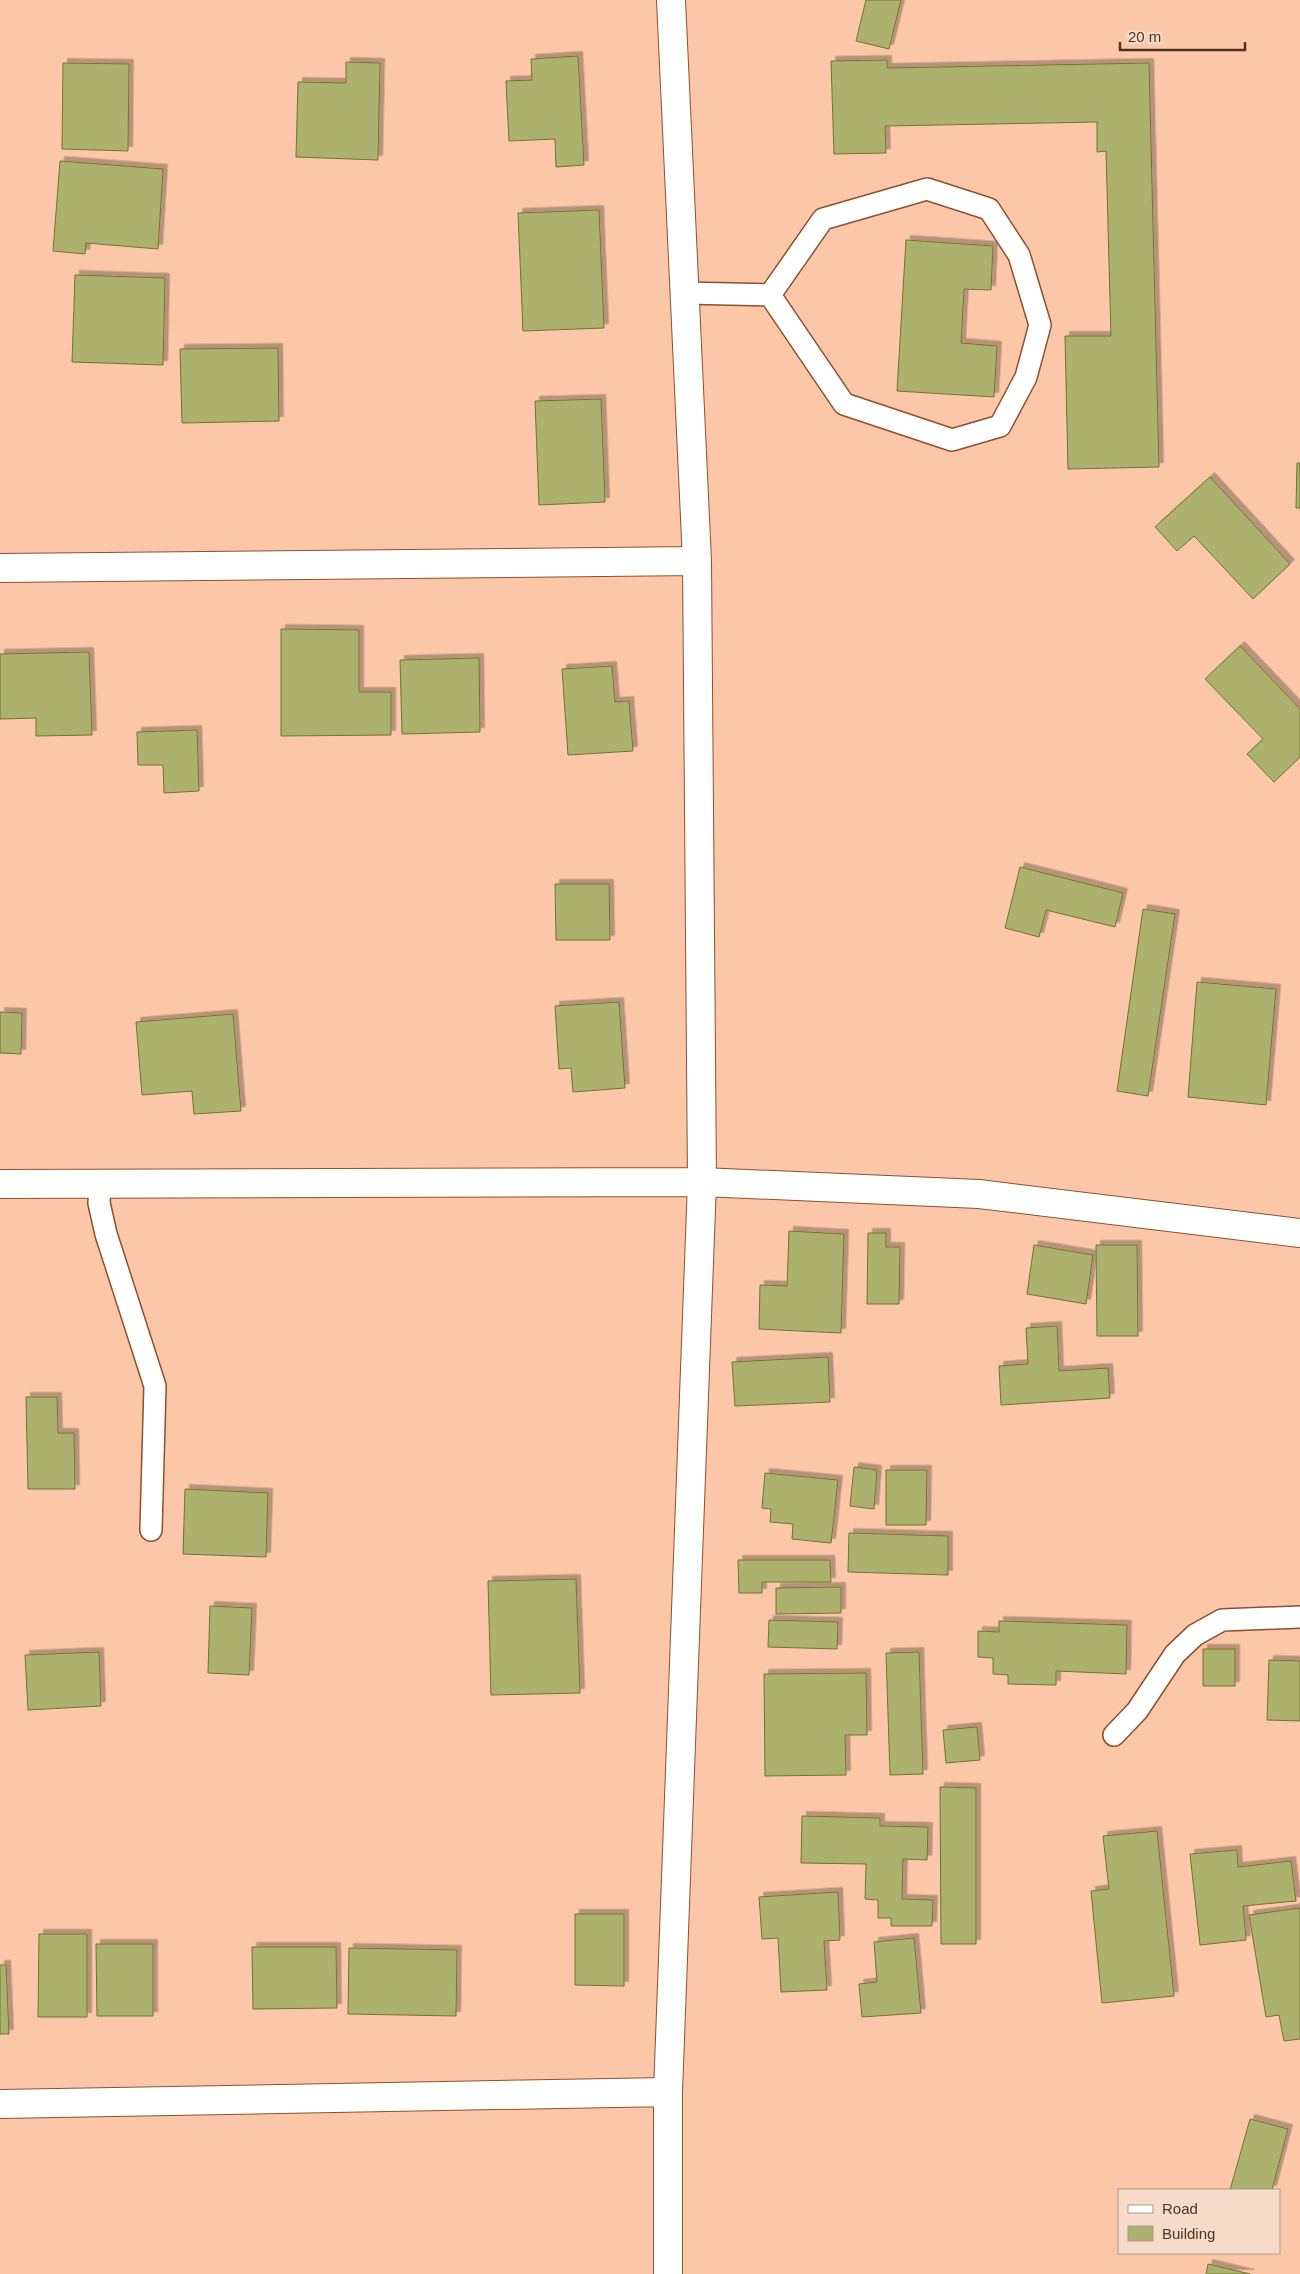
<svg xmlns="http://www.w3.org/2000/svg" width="1300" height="2274" font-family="Arial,sans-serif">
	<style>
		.building { fill: #acb16d; stroke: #70742f; filter: url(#shadow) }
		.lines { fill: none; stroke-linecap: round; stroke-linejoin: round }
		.lane-casing { stroke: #8a512c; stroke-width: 24 }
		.street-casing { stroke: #8a512c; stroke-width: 30 }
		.lane { stroke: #fff; stroke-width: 21 }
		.street { stroke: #fff; stroke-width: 28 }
	</style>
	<defs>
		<filter id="shadow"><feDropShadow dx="4.5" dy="-4.5" stdDeviation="0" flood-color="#0004"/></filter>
	</defs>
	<rect width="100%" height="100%" fill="#fcc7a8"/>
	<path class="building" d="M866,0H901L889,49L856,41Z
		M578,56L584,165L556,167L555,139L509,141L506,81L532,80L531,59Z
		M887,60V68L1149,63L1159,467L1068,469L1065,336H1111L1106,151L1097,152V122L885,126L886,153L834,154L831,61Z
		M346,62L380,63L378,160L296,157L298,82L346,83Z
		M63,63L129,64L128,151L62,149Z
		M60,161L163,169L158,249L86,243L85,254L53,251Z
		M599,210L604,328L523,331L518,213Z
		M906,240L993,246L991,290L964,289L961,343L997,346L994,397L897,391Z
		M75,275L165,278L163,365L72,362Z
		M278,348L279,421L182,423L180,349Z
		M601,399L605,502L539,505L535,401Z
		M1297,463H1300V508H1296Z
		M1210,477L1290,564L1253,599L1194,536L1177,551L1155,527Z
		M281,629L359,630V692H391V735L281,736Z
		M1240,646L1300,709V757L1274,782L1247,754L1263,739L1205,679Z
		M89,652L92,735L36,736V718L0,719V654Z
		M479,658L480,732L402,734L400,660Z
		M612,666L615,702L629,701L633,751L568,755L562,669Z
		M197,730L199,791L164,793L163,765H138L137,732Z
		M1020,867L1123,893L1115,927L1046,910L1039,937L1005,928Z
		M555,884H609L610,940H556Z
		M1143,909L1175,914L1148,1096L1117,1091Z
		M1197,982L1276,989L1266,1105L1188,1097Z
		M619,1002L625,1088L573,1092L571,1068L559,1069L555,1006Z
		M0,1012L22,1013L21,1054L0,1053Z
		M233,1014L241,1111L194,1114L192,1091L142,1095L136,1022Z
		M789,1231L844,1234L841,1333L759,1329L760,1285L787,1286Z
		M868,1233H886V1247H900L899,1304H867Z
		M1034,1245L1093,1255L1086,1304L1027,1294Z
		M1096,1245H1137L1138,1336H1097Z
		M1057,1326L1059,1371L1108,1368L1110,1398L1001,1405L999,1366L1028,1364L1026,1328Z
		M828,1357L830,1402L735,1406L732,1362Z
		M26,1397H57L58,1433H74L75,1489H28Z
		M854,1467L877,1470L874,1509L850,1506Z
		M886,1470H927L926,1525H886Z
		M765,1473L838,1480L831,1543L792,1539L793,1524L770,1522L771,1509L762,1508Z
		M185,1489L268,1493L266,1557L183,1554Z
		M849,1533L948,1536V1575L848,1572Z
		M738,1560H830L831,1582H762V1593H739Z
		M576,1579L580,1693L491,1695L488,1581Z
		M841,1587V1613L776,1614V1588Z
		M210,1606L252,1608L249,1675L208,1673Z
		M769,1620L838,1622L837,1649L768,1647Z
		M999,1621L1127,1625L1126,1674L1056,1671V1685L1008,1684V1675L993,1674V1658L978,1657V1631L999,1632Z
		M1203,1649H1235V1686H1203Z
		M99,1652L101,1706L28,1710L25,1655Z
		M919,1652L923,1774L890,1775L886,1653Z
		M1269,1660L1300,1661V1721L1267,1720Z
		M866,1673L867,1735H845L846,1775L765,1776L764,1674Z
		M977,1727L980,1760L946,1763L943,1730Z
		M940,1787L976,1788V1944H941Z
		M802,1816L880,1818V1826L928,1827L927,1860L903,1859L902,1899L933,1900L932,1926H891V1918H878V1900L865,1899L866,1864L801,1863Z
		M1157,1831L1174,1996L1102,2003L1091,1891L1109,1889L1103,1836Z
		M1237,1850L1238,1867L1291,1861L1296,1901L1243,1906L1246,1940L1200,1945L1190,1854Z
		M838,1892L840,1940L824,1941L827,1990L781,1992L778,1938L762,1939L759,1897Z
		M1300,1908V2039L1284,2041L1279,2015L1266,2017L1249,1915Z
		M575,1914H624V1986L575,1985Z
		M39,1934H87V2017H38Z
		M914,1938L921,2013L862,2017L859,1984L877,1982L874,1942Z
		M96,1944H153V2016H97Z
		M252,1947H336L337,2008L253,2009Z
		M349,1948L457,1950L456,2016L348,2014Z
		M0,1965H6L9,2034H0Z
		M1250,2119L1288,2129L1272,2190H1230Z
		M1208,2264L1250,2274H1206Z"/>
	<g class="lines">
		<defs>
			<path id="lane" d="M927,189L989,209L1019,255L1040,325L1026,377L1000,426L952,440L844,404L770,295L823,219Z
				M685,293L770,295
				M100,1184L99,1203L106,1234L155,1386L151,1530
				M1114,1735L1137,1711L1175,1654L1195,1635L1222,1620L1300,1617"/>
			<path id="street" d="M0,568L697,561
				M0,1184L702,1182L979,1194L1300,1233
				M0,2104L668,2092
				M668,2274V2092L702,1182L697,561L671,0"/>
		</defs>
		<use href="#lane" class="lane-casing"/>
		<use href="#street" class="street-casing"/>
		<use href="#lane" class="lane"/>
		<use href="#street" class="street"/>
	</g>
	<rect x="1118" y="2189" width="162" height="65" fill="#f6dbcb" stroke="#b29888"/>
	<rect x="1128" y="2205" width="25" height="8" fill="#ffffff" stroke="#b29888"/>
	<text x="1162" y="2214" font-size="15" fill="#4d3323">Road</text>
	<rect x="1128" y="2226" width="25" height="15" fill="#acb16d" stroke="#b29888"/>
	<text x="1162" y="2239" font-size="15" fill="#4d3323">Building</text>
	<path d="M1120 42v8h125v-8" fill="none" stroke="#4d3323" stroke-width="2.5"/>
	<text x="1128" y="42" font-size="15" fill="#4d3323" stroke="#f6dbcb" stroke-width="4" paint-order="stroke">20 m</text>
</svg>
